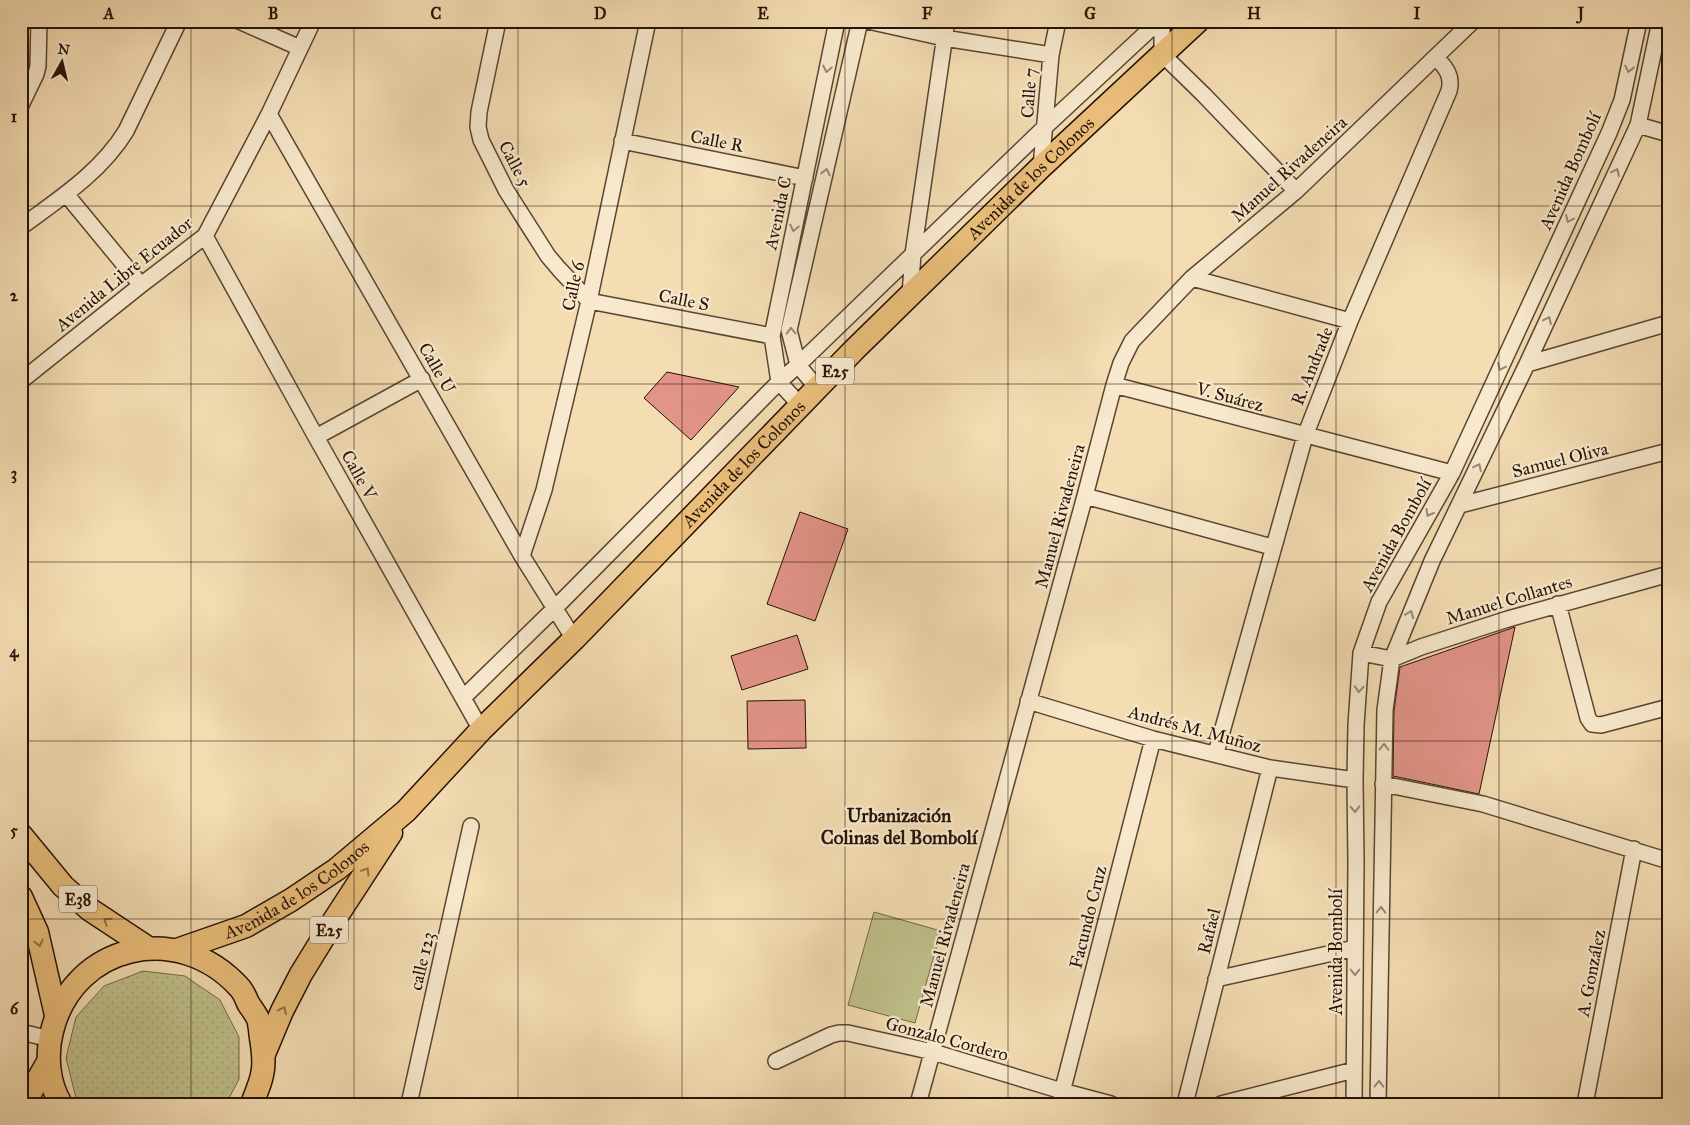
<svg xmlns="http://www.w3.org/2000/svg" width="1690" height="1125" font-family="'IM FELL Great Primer',serif">
	<style>
		.green { fill: url(#green-dots); stroke: #726948 }
		.pitch { fill: #bfc08a; stroke: #726948 }
		.building { fill: #e39489; stroke: #251207 }
		.lines { fill: none; stroke-linecap: round; stroke-linejoin: round }
		.minor-casing { stroke: #594532; stroke-width: 18 }
		.highway-casing { stroke: #251207; stroke-width: 25 }
		.minor { stroke: #f8e9ce; stroke-width: 15 }
		.highway { stroke: #eabe7a; stroke-width: 22 }
		.oneway { stroke: #998874 }
		.oneway2 { stroke: #917146 }
		.grid { fill: none; stroke: #251207; stroke-width: 1; stroke-opacity: 0.55 }
		.labels { text-anchor: middle; dominant-baseline: central; stroke-width: 4.5; stroke-linejoin: round; paint-order: stroke }
		.shield { fill: #f8e9ce; stroke: #645243; stroke-width: 1 }
		.shield-label { font-size: 16px; font-weight: bold; fill: #251207 }
		.street-label { font-size: 18px; fill: #251207; stroke: #f8e9ce }
		.neighbourhood-label { font-size: 19px; font-weight: bold; fill: #251207; stroke: #f8e9ce }
		.neatline { fill: none; stroke: #251207; stroke-width: 2 }
		.grid-label { font-size: 16px; text-anchor: middle; font-weight: bold; fill: #251207 }
	</style>
	<defs>
		<pattern id="green-dots" width="8" height="8" patternUnits="userSpaceOnUse" patternTransform="scale(1.25)"><rect width="8" height="8" fill="#bfc08a"/><path d="M2 2h.1M6 6h.1" fill="none" stroke="#a4a476" stroke-width="1.8" stroke-linecap="round"/></pattern>
	</defs>
	<rect width="100%" height="100%" fill="#f4ddb3"/>
	<filter id="stains"><feTurbulence type="fractalNoise" baseFrequency=".004" numOctaves="4"/><feColorMatrix values="0 0 0 0 .2 0 0 0 0 .09 0 0 0 0 .02 0 0 0 .5 -.17"/></filter>
	<radialGradient id="worn" r=".72"><stop offset=".6" stop-color="#630" stop-opacity="0"/><stop offset="1" stop-color="#630" stop-opacity=".3"/></radialGradient>
	<path class="green" d="M143,971L185,976L220,1000L239,1037V1079L226,1104H81L76,1098L66,1058L76,1017L104,986Z"/>
	<path class="pitch" d="M874,912L941,931L915,1023L848,1005Z"/>
	<path class="building" d="M667,372L739,387L691,440L644,398Z
		M800,512L848,529L815,621L767,604Z
		M1515,627L1479,794L1393,776L1394,711L1400,667Z
		M797,635L808,669L742,690L731,656Z
		M805,700L806,748L748,749L747,701Z"/>
	<g class="lines">
		<defs>
			<path id="minor" d="M239,21L300,48
				M498,21L479,112L478,127L481,140L506,190L548,256L559,269L589,301L772,336
				M868,21L944,38L1051,55
				M1162,21V54L1204,95L1296,191
				M21,105L36,74L38,66L39,21
				M269,114L522,556L574,639
				M1638,125L1669,134
				M622,141L805,178
				M1041,167L1051,55L1058,21
				M66,194L141,285
				M21,227C59,199 101,172 126,131L179,21
				M205,236L316,437L481,730
				M1192,278L1350,321
				M910,295L913,254L947,21
				M1527,364L1669,323
				M21,381L141,285L205,236L269,114L313,21
				M1114,385L1452,473
				M818,389L798,365L789,330L860,21
				M801,406L779,382L772,336L837,21
				M316,437L422,379
				M1085,496L1272,547
				M1460,505L1669,451
				M522,556L544,490L589,301L648,21
				M1558,604L1588,718L1592,724L1601,725L1669,707
				M1361,653L1392,659L1421,647L1508,619L1669,574
				M463,698L555,608L779,382L798,365L1046,126L1159,21
				M1028,701L1153,739L1270,768L1355,780
				M1216,753L1305,436L1350,321L1449,91C1453,76 1446,68 1436,57
				M1383,784L1483,804L1669,861
				M1216,979L1355,948
				M21,1032L50,1039
				M776,1061L831,1035L839,1033H848L933,1052L1062,1091L1111,1104
				M409,1104L471,826
				M918,1104L1085,496L1114,385L1121,363L1132,341L1192,278L1296,191L1473,21
				M1059,1104L1153,739
				M1185,1104L1270,768
				M1221,1104L1354,1070
				M1354,1104L1356,862L1355,780L1356,725L1361,653L1379,602L1452,473L1609,133L1622,100L1639,21
				M1378,1104L1385,710L1392,659L1432,561L1527,364L1638,125L1660,21
				M1585,1104L1634,849"/>
			<g id="highway">
				<path d="M21,835L63,886L89,909L148,948"/>
				<path d="M21,897L37,932L56,1015"/>
				<path id="s1" d="M177,950L246,926L291,900L337,869L406,811L481,730L574,639L854,350L1041,167L1198,21"/>
				<path d="M264,1054L282,1011L301,974L333,922L391,833"/>
				<path d="M24,1104L48,1062"/>
				<path d="M61,1104C48,1083 46,1054 52,1031C74,943 179,921 239,987C243,991 246,998 248,1003C251,1008 256,1014 258,1019C260,1025 260,1032 261,1038C263,1050 265,1063 262,1075C260,1085 255,1095 252,1104"/>
			</g>
		</defs>
		<use href="#minor" class="minor-casing"/>
		<use href="#highway" class="highway-casing"/>
		<use href="#minor" class="minor"/>
		<use href="#highway" class="highway"/>
	</g>
	<defs><path id="oneway-chevron" d="M-2-3.5L2.5 0L-2 3.5" fill="none" stroke-width="1.6" stroke-linecap="round" stroke-linejoin="round" transform="scale(1.25)"/></defs>
	<g class="oneway">
		<use href="#oneway-chevron" transform="translate(827 69) rotate(102)"/>
		<use href="#oneway-chevron" transform="translate(1629 69) rotate(102)"/>
		<use href="#oneway-chevron" transform="translate(826 172) rotate(-77)"/>
		<use href="#oneway-chevron" transform="translate(1616 172) rotate(-65)"/>
		<use href="#oneway-chevron" transform="translate(1569 219) rotate(115)"/>
		<use href="#oneway-chevron" transform="translate(794 228) rotate(102)"/>
		<use href="#oneway-chevron" transform="translate(1548 320) rotate(-65)"/>
		<use href="#oneway-chevron" transform="translate(791 331) rotate(-91)"/>
		<use href="#oneway-chevron" transform="translate(1501 367) rotate(115)"/>
		<use href="#oneway-chevron" transform="translate(1478 467) rotate(-64)"/>
		<use href="#oneway-chevron" transform="translate(1429 513) rotate(119)"/>
		<use href="#oneway-chevron" transform="translate(1410 614) rotate(-68)"/>
		<use href="#oneway-chevron" transform="translate(1359 689) rotate(94)"/>
		<use href="#oneway-chevron" transform="translate(1384 747) rotate(-89)"/>
		<use href="#oneway-chevron" transform="translate(1355 809) rotate(89)"/>
		<use href="#oneway-chevron" transform="translate(1381 910) rotate(-89)"/>
		<use href="#oneway-chevron" transform="translate(1355 972) rotate(90)"/>
		<use href="#oneway-chevron" transform="translate(1379 1084) rotate(-89)"/>
	</g>
	<g class="oneway2">
		<use href="#oneway-chevron" transform="translate(366 871) rotate(-59)"/>
		<use href="#oneway-chevron" transform="translate(107 921) rotate(-147)"/>
		<use href="#oneway-chevron" transform="translate(39 943) rotate(77)"/>
		<use href="#oneway-chevron" transform="translate(283 1010) rotate(-65)"/>
	</g>
	<path class="grid" d="M191,21V1104M354,21V1104M518,21V1104M682,21V1104M845,21V1104M1008,21V1104M1172,21V1104M1336,21V1104M1499,21V1104M21,206H1669M21,384H1669M21,562H1669M21,741H1669M21,919H1669"/>
	<g class="labels">
		<g class="shield">
			<rect x="816" y="357.5" width="38" height="27" rx="4"/>
			<rect x="59" y="885.5" width="38" height="27" rx="4"/>
			<rect x="310" y="916.5" width="38" height="27" rx="4"/>
		</g>
		<g class="shield-label">
			<text x="835" y="371">E25</text>
			<text x="78" y="899">E38</text>
			<text x="329" y="930">E25</text>
		</g>
		<g class="street-label">
			<text transform="translate(1029 93) rotate(-86)">Calle 7</text>
			<text transform="translate(717 141) rotate(11)">Calle R</text>
			<text transform="translate(515 164) rotate(62)">Calle 5</text>
			<text transform="translate(1289 169) rotate(-42)">Manuel Rivadeneira</text>
			<text transform="translate(1570 171) rotate(-66)">Avenida Bombolí</text>
			<text stroke="none"><textPath href="#s1" startOffset="1160">Avenida de los Colonos</textPath></text>
			<text transform="translate(778 213) rotate(-78)">Avenida C</text>
			<text transform="translate(124 274) rotate(-39)">Avenida Libre Ecuador</text>
			<text transform="translate(573 286) rotate(-78)">Calle 6</text>
			<text transform="translate(684 300) rotate(11)">Calle S</text>
			<text transform="translate(1312 366) rotate(-68)">R. Andrade</text>
			<text transform="translate(437 368) rotate(60)">Calle U</text>
			<text transform="translate(1230 397) rotate(15)">V. Suárez</text>
			<text transform="translate(1560 460) rotate(-14)">Samuel Oliva</text>
			<text stroke="none"><textPath href="#s1" startOffset="755">Avenida de los Colonos</textPath></text>
			<text transform="translate(359 475) rotate(61)">Calle V</text>
			<text transform="translate(1060 516) rotate(-75)">Manuel Rivadeneira</text>
			<text transform="translate(1396 535) rotate(-61)">Avenida Bombolí</text>
			<text transform="translate(1509 600) rotate(-17)">Manuel Collantes</text>
			<text transform="translate(1195 729) rotate(15)">Andrés M. Muñoz</text>
			<text stroke="none"><textPath href="#s1" startOffset="135">Avenida de los Colonos</textPath></text>
			<text transform="translate(1088 917) rotate(-76)">Facundo Cruz</text>
			<text transform="translate(1209 931) rotate(-76)">Rafael</text>
			<text transform="translate(945 935) rotate(-75)">Manuel Rivadeneira</text>
			<text transform="translate(1336 952) rotate(-90)">Avenida Bombolí</text>
			<text transform="translate(422 961) rotate(-77)">calle 123</text>
			<text transform="translate(1591 973) rotate(-79)">A. González</text>
			<text transform="translate(947 1039) rotate(15)">Gonzalo Cordero</text>
		</g>
		<g class="neighbourhood-label">
			<text x="899" y="815">Urbanización<tspan x="899" dy="22">Colinas del Bombolí</tspan></text>
		</g>
	</g>
	<rect width="1690" height="1125" fill="none" stroke="#f4ddb3" stroke-width="55"/>
	<g transform="translate(62 62) rotate(8)" stroke="#f8e9ce" stroke-width="4" paint-order="stroke">
	<path d="M0-4L9 19L0 12L-9 19Z" fill="#251207"/>
	<text y="-8" font-size="14" font-weight="bold" text-anchor="middle" fill="#251207">N</text>
	</g>
	<rect x="28" y="28" width="1634" height="1070" class="neatline"/>
	<g class="grid-label">
		<text x="109" y="19">A</text>
		<text x="273" y="19">B</text>
		<text x="436" y="19">C</text>
		<text x="600" y="19">D</text>
		<text x="763" y="19">E</text>
		<text x="927" y="19">F</text>
		<text x="1090" y="19">G</text>
		<text x="1254" y="19">H</text>
		<text x="1417" y="19">I</text>
		<text x="1581" y="19">J</text>
		<text x="14" y="122">1</text>
		<text x="14" y="301">2</text>
		<text x="14" y="479">3</text>
		<text x="14" y="657">4</text>
		<text x="14" y="836">5</text>
		<text x="14" y="1014">6</text>
	</g>
	<rect width="100%" height="100%" filter="url(#stains)"/>
	<rect width="100%" height="100%" fill="url(#worn)"/>
</svg>
